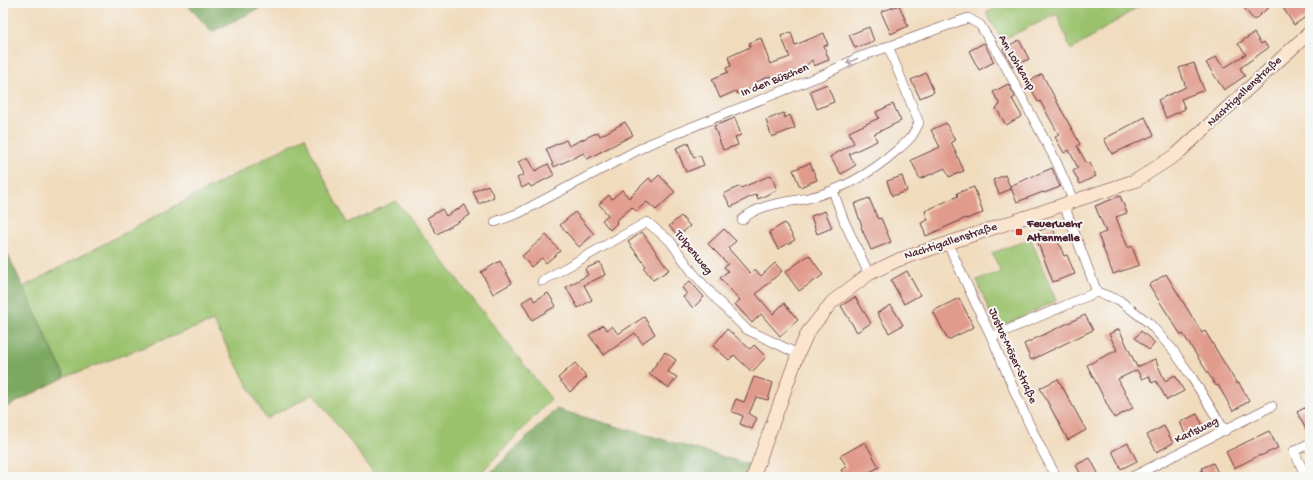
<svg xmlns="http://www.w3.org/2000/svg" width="1313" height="480" font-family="'Gochi Hand',sans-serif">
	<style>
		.green { fill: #9ac26d; stroke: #72704c }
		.forest { fill: #7ba860; stroke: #626446 }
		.building { fill: #e19b8d }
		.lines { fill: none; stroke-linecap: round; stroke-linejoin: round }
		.street-casing { stroke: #633b41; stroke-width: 10 }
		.secondary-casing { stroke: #633b41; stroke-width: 14 }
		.street { stroke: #fff; stroke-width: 9 }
		.secondary { stroke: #fce5cf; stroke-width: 13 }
		.oneway { stroke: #ae9aa0 }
		.poi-dot { fill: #c8321e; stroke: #f6f6f2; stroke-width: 1.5 }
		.labels { text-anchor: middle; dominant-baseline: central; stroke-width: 4; stroke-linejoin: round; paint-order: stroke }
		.street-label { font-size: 12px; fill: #4a1f2b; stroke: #f6f6f2 }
		.poi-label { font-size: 12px; font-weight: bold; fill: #4a1f2b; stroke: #f6f6f2; text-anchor: start }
	</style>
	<rect width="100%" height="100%" fill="#f6f6f2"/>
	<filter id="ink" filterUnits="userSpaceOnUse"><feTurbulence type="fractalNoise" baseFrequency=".025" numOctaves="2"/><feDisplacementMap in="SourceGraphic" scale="8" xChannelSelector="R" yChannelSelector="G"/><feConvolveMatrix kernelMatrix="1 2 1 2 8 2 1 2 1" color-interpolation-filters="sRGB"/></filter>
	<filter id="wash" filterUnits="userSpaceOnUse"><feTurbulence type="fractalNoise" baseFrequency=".012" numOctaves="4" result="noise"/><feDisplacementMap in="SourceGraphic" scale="16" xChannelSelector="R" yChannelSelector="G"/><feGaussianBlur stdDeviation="0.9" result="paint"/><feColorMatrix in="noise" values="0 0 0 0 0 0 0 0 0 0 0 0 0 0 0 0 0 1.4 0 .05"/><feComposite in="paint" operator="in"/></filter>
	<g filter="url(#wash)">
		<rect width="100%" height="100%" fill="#f1dbbd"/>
		<path class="green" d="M1005,3H1144L1071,50L1057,14L1002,40L986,13Z
			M305,137L312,154L347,223L396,201L551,399L477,477H377L314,394L266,419L213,321L65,377L23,287Z
			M1031,239L1056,301L996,329L977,280L1001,271L992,253Z"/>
		<path class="forest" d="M186,3H270L212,32Z
			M3,244L65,377L3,409Z
			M556,409L755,466L750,477H486Z"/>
		<g id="blocks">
			<path class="building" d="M1240,3H1274L1254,20Z
				M1280,3H1310V14L1294,25Z
				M899,5L908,26L891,34L881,12Z
				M869,27L874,41L855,48L849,35Z
				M791,32L795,45L824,33L828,45L824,46L829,60L814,66L812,60L798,73L772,80L770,76L754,83L755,87L737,94L736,91L720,98L712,79L728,72L726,68L731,66L728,57L750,47L749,43L761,38L770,64L790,57L781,36Z
				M1254,33L1261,44L1264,42L1268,48L1240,68L1245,76L1224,90L1206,63L1216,57L1224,68L1246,54L1238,44Z
				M1019,40L1029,59L1013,67L1003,49Z
				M984,43L994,62L979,70L969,51Z
				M1194,63L1204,90L1181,99L1185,109L1166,118L1158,100L1186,87L1179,68Z
				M926,73L934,92L920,98L911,80Z
				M1042,74L1080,144L1077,146L1087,164L1090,163L1096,176L1080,184L1073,171L1078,168L1069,150L1064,153L1055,137L1059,135L1040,101L1038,102L1028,82Z
				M827,84L834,102L817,109L810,91Z
				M1008,84L1015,97L1012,99L1022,116L1006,125L996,108L1000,105L993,92Z
				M893,104L901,121L874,134L877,141L849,154L856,165L841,174L830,157L854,143L849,132L879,118L876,112Z
				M784,113L785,118L790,115L795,128L772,137L766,120Z
				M1145,117L1154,135L1112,154L1104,139Z
				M735,118L741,135L735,137L738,145L723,150L714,126Z
				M625,122L633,135L587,159L584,153L554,167L546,149L566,140L569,146L598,132L600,136Z
				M946,123L955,140L951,142L964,171L949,177L945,168L920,179L911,160L940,147L931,130Z
				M688,143L694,158L700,155L704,165L686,172L676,148Z
				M528,157L535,171L548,164L554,175L531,187L529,184L522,188L517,178L524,174L518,162Z
				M810,163L817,180L800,187L793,170Z
				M1052,168L1060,187L1044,193L1043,192L1017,202L1010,186Z
				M659,175L675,192L656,210L647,202L636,211L632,207L616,221L617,223L610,230L602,220L608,215L599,204L609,195L612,199L622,190L629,198L649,178L652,182Z
				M771,175L777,190L758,199L756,194L731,207L724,194L740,186L741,188Z
				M1005,175L1011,189L999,194L993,180Z
				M902,176L907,191L892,196L887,181Z
				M488,185L494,197L479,204L473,192Z
				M974,187L983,213L966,219V218L926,236L921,223L928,220L925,211L958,196L957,193Z
				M1120,196L1127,213L1116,217L1128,248L1132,246L1139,265L1113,274L1098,235L1106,232L1095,206Z
				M869,198L878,219L881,218L891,242L871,250L861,227L862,226L854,204Z
				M465,205L470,215L437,234L427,218L442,209L446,216Z
				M825,211L832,228L817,234L811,216Z
				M575,212L594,234L579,247L560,225Z
				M681,216L690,226L678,236L669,226Z
				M785,223L795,240L778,249L769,232Z
				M1052,226L1064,256L1067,255L1075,274L1053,282L1034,233Z
				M724,229L736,241L728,248L750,273L755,269L761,276L775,263L782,271L756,294L773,314L784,303L798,320L780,336L761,314L752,323L735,304L740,300L720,278L728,271L724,267L728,264L708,244Z
				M642,232L669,270L653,280L644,268L646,266L628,242Z
				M546,235L560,251L546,263L542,258L531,267L522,256Z
				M809,255L823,275L799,291L785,272Z
				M500,261L512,283L493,294L481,272Z
				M600,262L605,275L584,285L592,300L578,308L566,287L588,275L585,269Z
				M907,271L920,295L904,304L891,280Z
				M1166,274L1202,333L1205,331L1237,384L1239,383L1249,401L1233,411L1218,385L1216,386L1183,334L1181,335L1149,285Z
				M690,281L704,297L693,308L683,297L687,294L682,288Z
				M548,293L556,306L532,320L522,302L532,296L534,301Z
				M855,297L871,323L857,332L841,306Z
				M959,298L974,327L948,340L933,311Z
				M891,305L903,325L889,333L877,313Z
				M1085,315L1093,330L1031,360L1024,344Z
				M644,317L655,334L642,343L635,333L604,355L589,335L603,325L607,330L612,326L618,334Z
				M727,329L750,349L754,345L766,357L752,372L734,355L729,360L713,346Z
				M1119,329L1137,367L1155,359L1165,381L1175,375L1184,391L1167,400L1156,381L1152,383L1149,376L1142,379L1137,370L1118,379L1133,408L1114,418L1087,365L1117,350L1109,334Z
				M1141,331L1155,343L1149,350L1135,338Z
				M665,352L676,360L668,372L677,377L669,388L649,374Z
				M575,363L587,377L570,392L558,378Z
				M754,377L773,383L768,400L756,397L749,414L757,418L752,429L740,424L743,416L731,411L736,399L744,402Z
				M1058,379L1086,430L1068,440L1040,388Z
				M1310,405V437L1297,412Z
				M1197,414L1204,428L1186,436L1180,422Z
				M1164,426L1173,443L1157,452L1147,435Z
				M1269,431L1278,448L1260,456V455L1234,468L1226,452Z
				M865,442L879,467L861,477H845L841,470L847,467L840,456Z
				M1128,443L1137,461L1121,469L1112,451Z
				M1090,458L1100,477H1082L1076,465Z
				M1213,463L1220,477H1190L1203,470L1202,468Z"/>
		</g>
	</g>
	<g filter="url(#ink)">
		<use href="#blocks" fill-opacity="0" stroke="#633b41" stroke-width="1"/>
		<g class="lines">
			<defs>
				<path id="street" d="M833,191L844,221L869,274
					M1064,205L1097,292L1119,300L1149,323L1173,350L1191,376L1225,431
					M742,220C759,203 786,203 808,198C842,190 870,174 896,151C901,147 906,143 910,138C914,134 916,128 919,123L888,46
					M495,222L519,213L649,144L825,74L857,58L968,18L980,25L1002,60L1055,159L1074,202
					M947,242C962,274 976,305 991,336C1012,384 1030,432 1057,477
					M542,281L647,222L670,241L693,273L720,303L746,329L798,354
					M991,337L1097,292
					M1132,477L1272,406
					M1306,477L1294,451L1310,443"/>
				<path id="secondary" d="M753,477L798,354L808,332L832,302L869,274L898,260L1137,180L1177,154L1310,32"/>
			</defs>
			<use href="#street" class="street-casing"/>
			<use href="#secondary" class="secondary-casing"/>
			<use href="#street" class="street"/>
			<use href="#secondary" class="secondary"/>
		</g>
		<defs><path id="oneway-shaft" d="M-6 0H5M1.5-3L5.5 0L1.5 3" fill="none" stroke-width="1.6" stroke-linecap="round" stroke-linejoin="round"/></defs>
		<use class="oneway" href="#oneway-shaft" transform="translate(852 61) rotate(155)"/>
	</g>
	<rect class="poi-dot" x="1015" y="228" width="8" height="8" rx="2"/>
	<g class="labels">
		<g class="street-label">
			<text transform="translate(1016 63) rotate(60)">Am Lohkamp</text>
			<text transform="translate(775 81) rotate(-22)">In den Büschen</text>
			<text transform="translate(1245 92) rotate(-43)">Nachtigallenstraße</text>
			<text transform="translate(951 242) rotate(-18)">Nachtigallenstraße</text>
			<text transform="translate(693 253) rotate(51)">Tulpenweg</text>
			<text transform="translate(1012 356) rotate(66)">Justus-Möser-Straße</text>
			<text transform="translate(1197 431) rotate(-26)">Karlsweg</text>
		</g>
		<g class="poi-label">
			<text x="1027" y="225">Feuerwehr<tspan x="1027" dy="14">Altenmelle</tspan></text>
		</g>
	</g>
	<rect width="1313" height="480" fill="none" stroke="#f6f6f2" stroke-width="16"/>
</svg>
